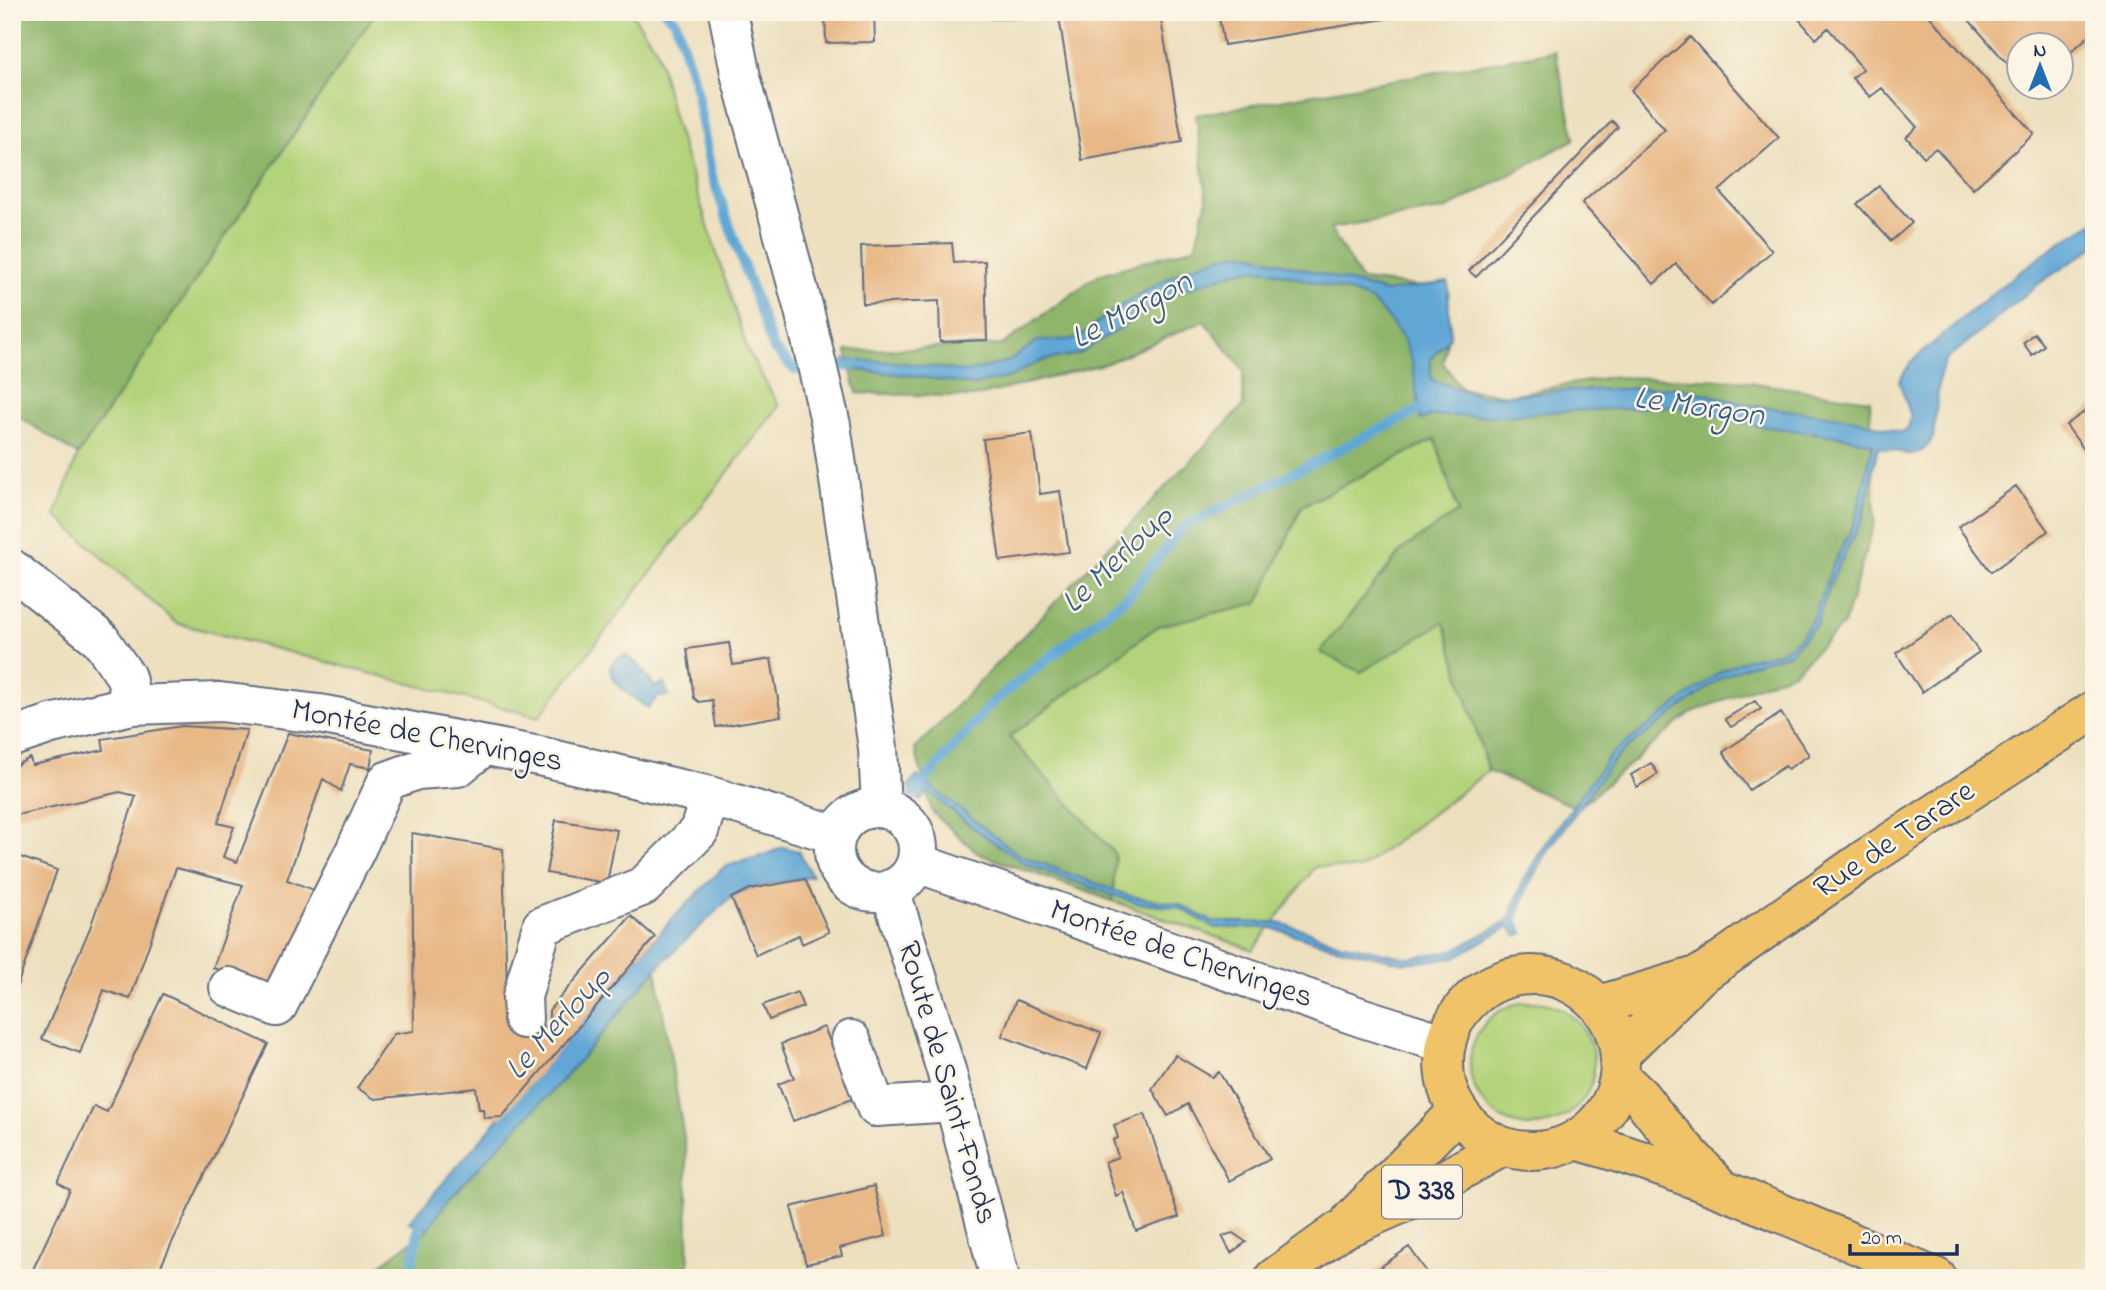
<svg xmlns="http://www.w3.org/2000/svg" width="2106" height="1290" font-family="'Indie Flower',sans-serif">
	<style>
		.green { fill: #b3d37a; stroke: #67816c; stroke-width: 2 }
		.forest { fill: #8eb56a; stroke: #547264; stroke-width: 2 }
		.water { fill: #60a7d6; stroke: #3e6b9a; stroke-width: 2 }
		.lines { fill: none; stroke-linecap: round; stroke-linejoin: round }
		.stream { stroke: #60a7d6; stroke-width: 10 }
		.building { fill: #e8b886 }
		.minor-casing { stroke: #646d80; stroke-width: 42 }
		.major-casing { stroke: #646d80; stroke-width: 42 }
		.minor { stroke: #fff; stroke-width: 38 }
		.major { stroke: #f1c369; stroke-width: 38 }
		.labels { text-anchor: middle; dominant-baseline: central; stroke-width: 5; stroke-linejoin: round; paint-order: stroke }
		.shield { fill: #fcf5e5; stroke: #5e6a86; stroke-width: 2 }
		.shield-label { font-size: 30px; font-weight: bold; fill: #1b2f5e }
		.street-label { font-size: 32px; fill: #1b2f5e; stroke: #fcf5e5 }
		.water-label { font-size: 33px; font-style: italic; fill: #335988; stroke: #fcf5e5 }
	</style>
	<rect width="100%" height="100%" fill="#fcf5e5"/>
	<filter id="ink" filterUnits="userSpaceOnUse"><feTurbulence type="fractalNoise" baseFrequency=".0143" numOctaves="2"/><feDisplacementMap in="SourceGraphic" scale="14" xChannelSelector="R" yChannelSelector="G"/><feConvolveMatrix kernelMatrix="1 2 1 2 8 2 1 2 1" color-interpolation-filters="sRGB"/></filter>
	<filter id="wash" filterUnits="userSpaceOnUse"><feTurbulence type="fractalNoise" baseFrequency=".00686" numOctaves="4" result="noise"/><feDisplacementMap in="SourceGraphic" scale="28" xChannelSelector="R" yChannelSelector="G"/><feGaussianBlur stdDeviation="1.57" result="paint"/><feColorMatrix in="noise" values="0 0 0 0 0 0 0 0 0 0 0 0 0 0 0 0 0 1.4 0 .05"/><feComposite in="paint" operator="in"/></filter>
	<g filter="url(#wash)">
		<rect width="100%" height="100%" fill="#ede0bf"/>
		<path class="green" d="M376,12H631L657,50L673,117L748,351L779,406L539,717L176,623L55,515L78,455Z
			M1435,439L1458,512L1403,549L1361,672L1444,622L1488,771L1360,869L1316,866L1253,950L1113,901L1115,854L1009,737L1158,626L1258,603L1302,506Z
			M1470 1064a62 62 0 1 1 124 0a62 62 0 1 1-124 0Z"/>
		<path class="forest" d="M12,12H376L78,455L12,412Z
			M1555,51L1575,139L1447,209L1330,228L1361,280L1439,289L1450,325L1443,363L1462,389L1509,395L1610,377L1734,380L1870,400L1875,520L1844,624L1794,672L1690,713L1578,808L1488,771L1444,622L1361,672L1320,652L1403,549L1458,512L1435,439L1302,506L1258,603L1158,626L1009,737L1115,854L1113,901L979,854L932,812L915,749L1243,406V369L1204,321L1107,363L974,397L857,393L846,351L1002,345L1098,275L1195,247L1207,199L1196,115Z
			M656,969L686,1150L689,1278H363L428,1229L451,1196L567,1075Z"/>
		<path class="water" d="M2094,222V247L2037,285L1946,360L1940,374L1933,438L1927,446L1922,451L1912,455L1878,447L1862,520L1834,575L1816,625L1789,654L1749,665L1722,677L1621,753L1609,766L1548,851L1530,882L1516,919L1523,933L1516,937L1510,926L1453,958L1404,963L1331,946L1272,928H1215L1179,908L1135,903L1023,863L964,821L929,792L920,801L909,786L917,776L920,778L1019,855L1130,896L1179,904L1213,922H1274L1302,929L1335,942L1403,957H1413L1452,951L1509,920L1523,881L1543,847L1611,754L1721,671L1745,660L1781,652L1799,638L1813,618L1833,565L1855,521L1873,444L1845,437L1752,425L1675,406L1547,412L1507,416H1432L1421,420L1412,363L1403,339L1388,318L1372,301L1353,293L1268,270H1245L1230,274L1180,291L1079,354L1045,360L1030,366L1011,377L973,385L907,375L846,369L844,360L896,362L968,372L1009,361L1037,341L1078,339C1110,307 1201,253 1246,253L1386,292L1448,282L1450,337L1430,360L1432,380L1482,397L1560,391L1678,387L1749,405L1848,418L1901,432L1908,428L1911,417L1899,381L1911,362C1969,312 2027,261 2094,222Z
			M625,655L639,665L655,687L664,683L669,696L658,697L648,708C632,697 587,669 625,655Z
			M783,847L799,851L812,876L750,889L730,898L656,969L567,1075L451,1196L428,1229L409,1222L673,918L724,867L767,854Z"/>
		<g class="lines">
			<path class="stream" d="M665,12L675,20L695,84L711,173L773,348L795,370L857,365
				M914,793L993,702L1129,595L1182,528L1419,410L1431,401
				M410,1278L419,1226L425,1216"/>
		</g>
		<g id="blocks">
			<path class="building" d="M825,12H874L875,42L826,43Z
				M990,12H1157L1160,14L1182,142L1082,160L1059,17L990,19Z
				M1218,12H1416V14L1224,45Z
				M1804,12H1926L2034,134L1973,189L1936,148L1924,157L1906,137L1917,127L1882,88L1870,97L1852,78L1863,69L1828,28L1816,39L1798,18Z
				M1962,12H2094V31L2061,61V46H2018V76Z
				M1690,37L1779,138L1719,191L1772,251L1712,305L1676,264L1654,284L1582,203L1665,130L1631,90Z
				M1612,121L1618,127L1476,277L1469,271Z
				M1879,186L1912,223L1891,241L1857,204Z
				M952,243L954,263L985,261L987,340L940,342L939,301L863,304L861,246Z
				M2034,333L2044,345L2032,355L2023,343Z
				M2094,405V463L2066,425Z
				M1032,433L1040,494L1060,491L1069,552L1000,561L983,439Z
				M2016,486L2048,531L1991,572L1958,527Z
				M1953,614L1979,652L1922,692L1896,653Z
				M729,643L733,665L771,659L781,716L716,727L712,700L699,702L694,698L687,649Z
				M1755,701L1761,709L1731,727L1725,719Z
				M1781,713L1809,755L1788,769L1785,766L1749,790L1723,752Z
				M182,726L247,730L218,823L234,827L223,857L237,862L288,733L373,750L370,768L350,764L341,791L323,779L287,880L317,891L280,990L213,968L243,885L176,868L130,999L104,990L80,1053L42,1039L90,928L136,796L120,792L12,816V767L30,758L32,765L104,750L102,739Z
				M1651,763L1658,774L1637,787L1631,775Z
				M556,820L617,830L607,883L546,873Z
				M412,833L503,849L508,1029L549,1026V1010L631,916L655,937L502,1117L484,1118L483,1109H479L476,1088L375,1099L357,1088L394,1034L414,1031Z
				M12,854L57,870L13,998H12Z
				M805,879L829,932L802,944L799,935L756,955L731,898L750,889Z
				M797,992L803,1007L769,1020L763,1005Z
				M163,994L268,1044L155,1278H29L70,1190L58,1183L94,1106L107,1112Z
				M1016,1000L1101,1033L1087,1069L1002,1036Z
				M824,1027L840,1065L847,1063L860,1096L793,1121L778,1084L794,1078L781,1044Z
				M1175,1055L1212,1077L1219,1072L1270,1159L1229,1181L1188,1104L1168,1116L1152,1089Z
				M1145,1114L1179,1217L1136,1231L1123,1192L1116,1196L1105,1162L1118,1157L1113,1140L1118,1138L1114,1125Z
				M874,1186L886,1236L840,1248L842,1256L806,1264L791,1207Z
				M1233,1233L1246,1242L1231,1253L1222,1236Z
				M1409,1247L1431,1278H1365Z"/>
		</g>
	</g>
	<g filter="url(#ink)">
		<use href="#blocks" fill-opacity="0" stroke="#646d80" stroke-width="2"/>
		<g class="lines">
			<defs>
				<path id="minor" d="M728,12L741,77L804,310L831,425L878,748L881,808
					M12,569L100,639L126,677L132,705
					M12,737L51,724L132,705L220,702L319,714L539,756L710,796L837,835
					M834 850a42 42 0 1 1 84 0a42 42 0 1 1-84 0Z
					M917,863L1363,1018L1446,1044
					M890,889L946,1070L1000,1278
					M229,987L277,1007L356,849L387,781L417,770L458,767L484,746
					M523,1019L522,997L542,926L644,886L699,831L710,796
					M851,1040L876,1107L954,1102"/>
				<path id="major" d="M1444 1063a88 88 0 1 1 176 0a88 88 0 1 1-176 0Z
					M1599,1005L1697,976
					M1620,1054L1699,976L1868,857L2094,710
					M1620,1077L1640,1096L1662,1124L1717,1184
					M1576,1140C1700,1175 1817,1229 1937,1278
					M1351,1220L1457,1112
					M1274,1278L1339,1231L1403,1203L1502,1147"/>
			</defs>
			<use href="#minor" class="minor-casing"/>
			<use href="#major" class="major-casing"/>
			<use href="#minor" class="minor"/>
			<use href="#major" class="major"/>
		</g>
	</g>
	<g class="labels">
		<rect class="shield" x="1382" y="1165.5" width="80" height="53" rx="5"/>
		<g class="shield-label">
			<text x="1422" y="1192">D 338</text>
		</g>
		<g class="street-label">
			<text transform="translate(427 737) rotate(11)">Montée de Chervinges</text>
			<text transform="translate(1895 841) rotate(-34)">Rue de Tarare</text>
			<text transform="translate(1181 955) rotate(19)">Montée de Chervinges</text>
			<text transform="translate(946 1083) rotate(74)">Route de Saint-Fonds</text>
		</g>
		<g class="water-label">
			<text transform="translate(1132 311) rotate(-28)">Le Morgon</text>
			<text transform="translate(1699 408) rotate(8)">Le Morgon</text>
			<text transform="translate(1118 560) rotate(-44)">Le Merloup</text>
			<text transform="translate(559 1024) rotate(-48)">Le Merloup</text>
		</g>
	</g>
	<rect width="2106" height="1290" fill="none" stroke="#fcf5e5" stroke-width="42"/>
	<g transform="translate(2040 66)"><circle r="33" fill="#fcf5e5" stroke="#a2a6af" stroke-width="2"/>
	<path d="M0-5L12 26L0 18L-12 26Z" fill="#1f6fb2"/>
	<text y="-10" font-size="19" font-weight="bold" text-anchor="middle" fill="#1b2f5e">N</text>
	</g>
	<path d="M1850 1244v10h107v-10" fill="none" stroke="#1b2f5e" stroke-width="3.5"/>
	<text x="1861" y="1244" font-size="21" fill="#1b2f5e" stroke="#fcf5e5" stroke-width="5" paint-order="stroke">20 m</text>
</svg>
